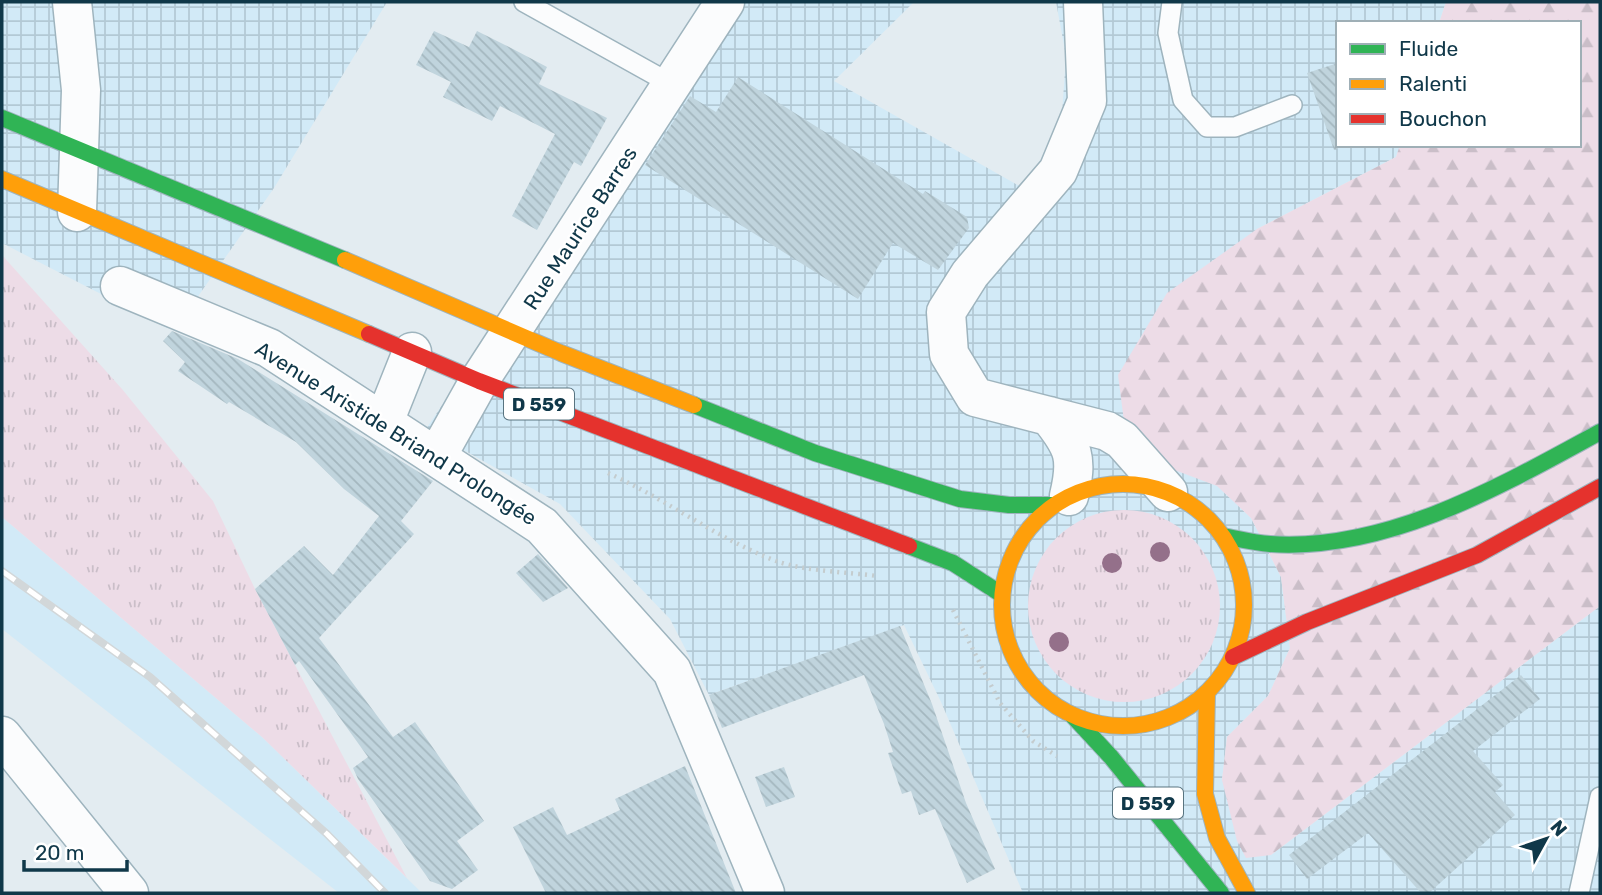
<svg xmlns="http://www.w3.org/2000/svg" width="1602" height="895" font-family="Rubik,sans-serif">
	<style>
		.built { fill: #d2eaf7 }
		.industrial { fill: url(#industrial-grid) }
		.grass { fill: url(#grass-tufts) }
		.forest { fill: url(#forest-firs) }
		.building { fill: url(#building-back-hatch) }
		.lines { fill: none; stroke-linecap: round; stroke-linejoin: round }
		.lane-casing { stroke: #9eb4be; stroke-width: 22 }
		.street-casing { stroke: #9eb4be; stroke-width: 41 }
		.fast-casing { stroke: #9eb4be; stroke-width: 18 }
		.slow-casing { stroke: #9eb4be; stroke-width: 18 }
		.jam-casing { stroke: #9eb4be; stroke-width: 18 }
		.path { stroke: #c4ccce; stroke-width: 4.5; stroke-dasharray: 2 5; stroke-linecap: butt }
		.lane { stroke: #fbfcfd; stroke-width: 19 }
		.street { stroke: #fbfcfd; stroke-width: 38 }
		.fast { stroke: #30b455; stroke-width: 16 }
		.slow { stroke: #ff9f0a; stroke-width: 16 }
		.jam { stroke: #e5322d; stroke-width: 16 }
		.rail-casing { stroke: #d2d7d9; stroke-width: 8 }
		.rail { stroke: #fff; stroke-width: 5; stroke-dasharray: 16; stroke-linecap: butt }
		.tree { fill: #94708a }
		.labels { text-anchor: middle; dominant-baseline: central; stroke-width: 5; stroke-linejoin: round; paint-order: stroke }
		.shield { fill: #fff; stroke: #587480; stroke-width: 2 }
		.shield-label { font-size: 19px; font-weight: bold; fill: #103849 }
		.street-label { font-size: 21px; fill: #103849; stroke: #fff }
	</style>
	<defs>
		<pattern id="industrial-grid" width="8" height="8" patternUnits="userSpaceOnUse" patternTransform="scale(1.75)"><rect width="8" height="8" fill="#d2eaf7"/><path d="M0 4h8M4 0v8" fill="none" stroke="#b3c9d5"/></pattern>
		<pattern id="grass-tufts" width="24" height="20" patternUnits="userSpaceOnUse" patternTransform="scale(1.75)"><rect width="24" height="20" fill="#eddce7"/><path d="M3 7l-1-3M5 7V3M7 7l1-3M15 17l-1-3M17 17v-4M19 17l1-3" fill="none" stroke="#cabec8"/></pattern>
		<pattern id="forest-firs" width="22" height="20" patternUnits="userSpaceOnUse" patternTransform="scale(1.75)"><rect width="22" height="20" fill="#eddce7"/><path d="M5 1l3.5 6h-7zM16 11l3.5 6h-7z" fill="#cabec8"/></pattern>
		<pattern id="building-back-hatch" width="6" height="6" patternUnits="userSpaceOnUse" patternTransform="scale(1.75)"><rect width="6" height="6" fill="#c0d4dd"/><path d="M-1 5l2 2M0 0l6 6M5-1l2 2" fill="none" stroke="#a4b7bf"/></pattern>
	</defs>
	<rect width="100%" height="100%" fill="#e3ecf1"/>
	<path class="built" d="M2,517L262,737L422,893H339L2,629Z"/>
	<path class="industrial" d="M2,2H387L274,188L180,322L167,328L2,243Z
		M701,2H914L834,81L1023,188L1042,162L1062,114L1066,56L1056,2H1446L1439,23H1338V145H1400L1396,157L1257,229L1148,460L1217,485L1251,518L1281,577L1290,648L1268,696L1227,737L1222,780L1271,855L1600,606V893H1023L941,702L904,625L709,695L670,619L560,504L426,429L540,260Z"/>
	<path class="grass" d="M2,255L122,389L213,501L255,589L407,878L262,737L2,517Z
		M1028 606a96 96 0 1 1 192 0a96 96 0 1 1-192 0Z"/>
	<path class="forest" d="M1446,2H1600V606L1271,855L1246,858L1237,841L1222,780L1227,737L1268,696L1290,648L1281,577L1251,518L1217,486L1148,460L1125,429L1118,375L1167,293L1257,229L1396,157L1400,145H1579V23H1439Z"/>
	<path class="building" d="M434,31L469,47L477,31L513,49L547,67L539,84L607,118L581,166L574,162L537,230L512,216L555,134L500,106L492,121L443,97L451,82L416,65Z
		M1338,63V149L1334,150L1307,73Z
		M738,77L923,194L925,191L967,217L969,228L938,270L893,243L858,299L645,165L690,96L716,112Z
		M172,331L238,359L433,481L401,521L414,534L319,638L393,737L415,722L484,821L457,841L478,870L452,889L430,881L358,779L353,768L368,757L299,661L295,665L255,589L304,546L333,575L379,516L344,489L296,442L229,402L227,404L178,371L185,362L163,341Z
		M538,554L568,588L543,602L516,573Z
		M900,626L932,704L966,803L995,869L967,883L935,809L919,815L911,791L902,794L888,753L893,752L884,724L864,675L722,728L709,695Z
		M1521,675L1540,699L1473,751L1503,785L1495,792L1515,815L1429,893H1421L1368,833L1307,879L1289,855Z
		M685,766L736,893H546L513,827L553,807L567,835L620,810L615,799Z
		M784,767L795,797L766,807L755,777Z"/>
	<g class="lines">
		<defs>
			<path id="lane" d="M524,2L673,85
				M1172,2L1168,33L1183,100L1207,127H1235L1292,105
				M1579,893L1600,797"/>
			<path id="street" d="M72,2L81,90L77,212
				M1083,2L1087,101L1058,171L970,274L946,312L949,354L975,397L1107,431L1122,440L1168,492
				M120,286L269,348L542,526L672,671L765,893
				M1049,416C1074,447 1078,458 1069,496
				M384,422L412,352
				M437,456L479,381L725,2
				M2,736L129,893"/>
			<path id="fast" d="M2,118L345,260
				M694,405L815,453L960,499L1009,505H1053
				M1223,536C1239,539 1255,543 1270,544C1387,552 1501,486 1600,432
				M909,546L953,563L1001,594
				M1072,715L1111,757L1221,893"/>
			<path id="slow" d="M2,179L369,334
				M345,260L561,353L694,405
				M1002 605a121 121 0 1 1 242 0a121 121 0 1 1-242 0Z
				M1207,693L1205,794L1217,838L1247,893"/>
			<path id="jam" d="M369,334L479,381L909,546
				M1233,657L1307,622L1477,555L1600,487"/>
		</defs>
		<use href="#lane" class="lane-casing"/>
		<use href="#street" class="street-casing"/>
		<use href="#fast" class="fast-casing"/>
		<use href="#slow" class="slow-casing"/>
		<use href="#jam" class="jam-casing"/>
		<path class="path" d="M608,473C666,499 716,538 776,561C803,571 847,572 877,576
			M953,610L1000,703L1033,741L1057,756"/>
		<use href="#lane" class="lane"/>
		<use href="#street" class="street"/>
		<use href="#fast" class="fast"/>
		<use href="#slow" class="slow"/>
		<use href="#jam" class="jam"/>
		<defs>
			<path id="rail" d="M2,571L150,677L327,834L385,893"/>
		</defs>
		<use href="#rail" class="rail-casing"/>
		<use href="#rail" class="rail"/>
	</g>
	<g class="tree">
		<circle cx="1160" cy="552" r="10"/>
		<circle cx="1112" cy="563" r="10"/>
		<circle cx="1059" cy="642" r="10"/>
	</g>
	<g class="labels">
		<g class="shield">
			<rect x="504" y="388.5" width="70" height="31" rx="5"/>
			<rect x="1113" y="787.5" width="70" height="31" rx="5"/>
		</g>
		<g class="shield-label">
			<text x="539" y="404">D 559</text>
			<text x="1148" y="803">D 559</text>
		</g>
		<g class="street-label">
			<text transform="translate(580 228) rotate(-57)">Rue Maurice Barres</text>
			<text transform="translate(396 433) rotate(32)">Avenue Aristide Briand Prolongée</text>
		</g>
	</g>
	<rect width="1602" height="895" fill="none" stroke="#103849" stroke-width="7"/>
	<rect x="1336" y="21" width="245" height="126" fill="#ffffff" stroke="#9fafb6" stroke-width="2"/>
	<rect x="1350" y="44" width="35" height="10" fill="#30b455" stroke="#9fafb6" stroke-width="2"/>
	<text x="1399" y="56" font-size="21" fill="#103849">Fluide</text>
	<rect x="1350" y="79" width="35" height="10" fill="#ff9f0a" stroke="#9fafb6" stroke-width="2"/>
	<text x="1399" y="91" font-size="21" fill="#103849">Ralenti</text>
	<rect x="1350" y="114" width="35" height="10" fill="#e5322d" stroke="#9fafb6" stroke-width="2"/>
	<text x="1399" y="126" font-size="21" fill="#103849">Bouchon</text>
	<g transform="translate(1546 839) rotate(50)" stroke="#ffffff" stroke-width="5" paint-order="stroke">
	<path d="M0-5L12 26L0 18L-12 26Z" fill="#103849"/>
	<text y="-10" font-size="19" font-weight="bold" text-anchor="middle" fill="#103849">N</text>
	</g>
	<path d="M24 860v10h103v-10" fill="none" stroke="#103849" stroke-width="3.5"/>
	<text x="35" y="860" font-size="21" fill="#103849" stroke="#ffffff" stroke-width="5" paint-order="stroke">20 m</text>
</svg>
